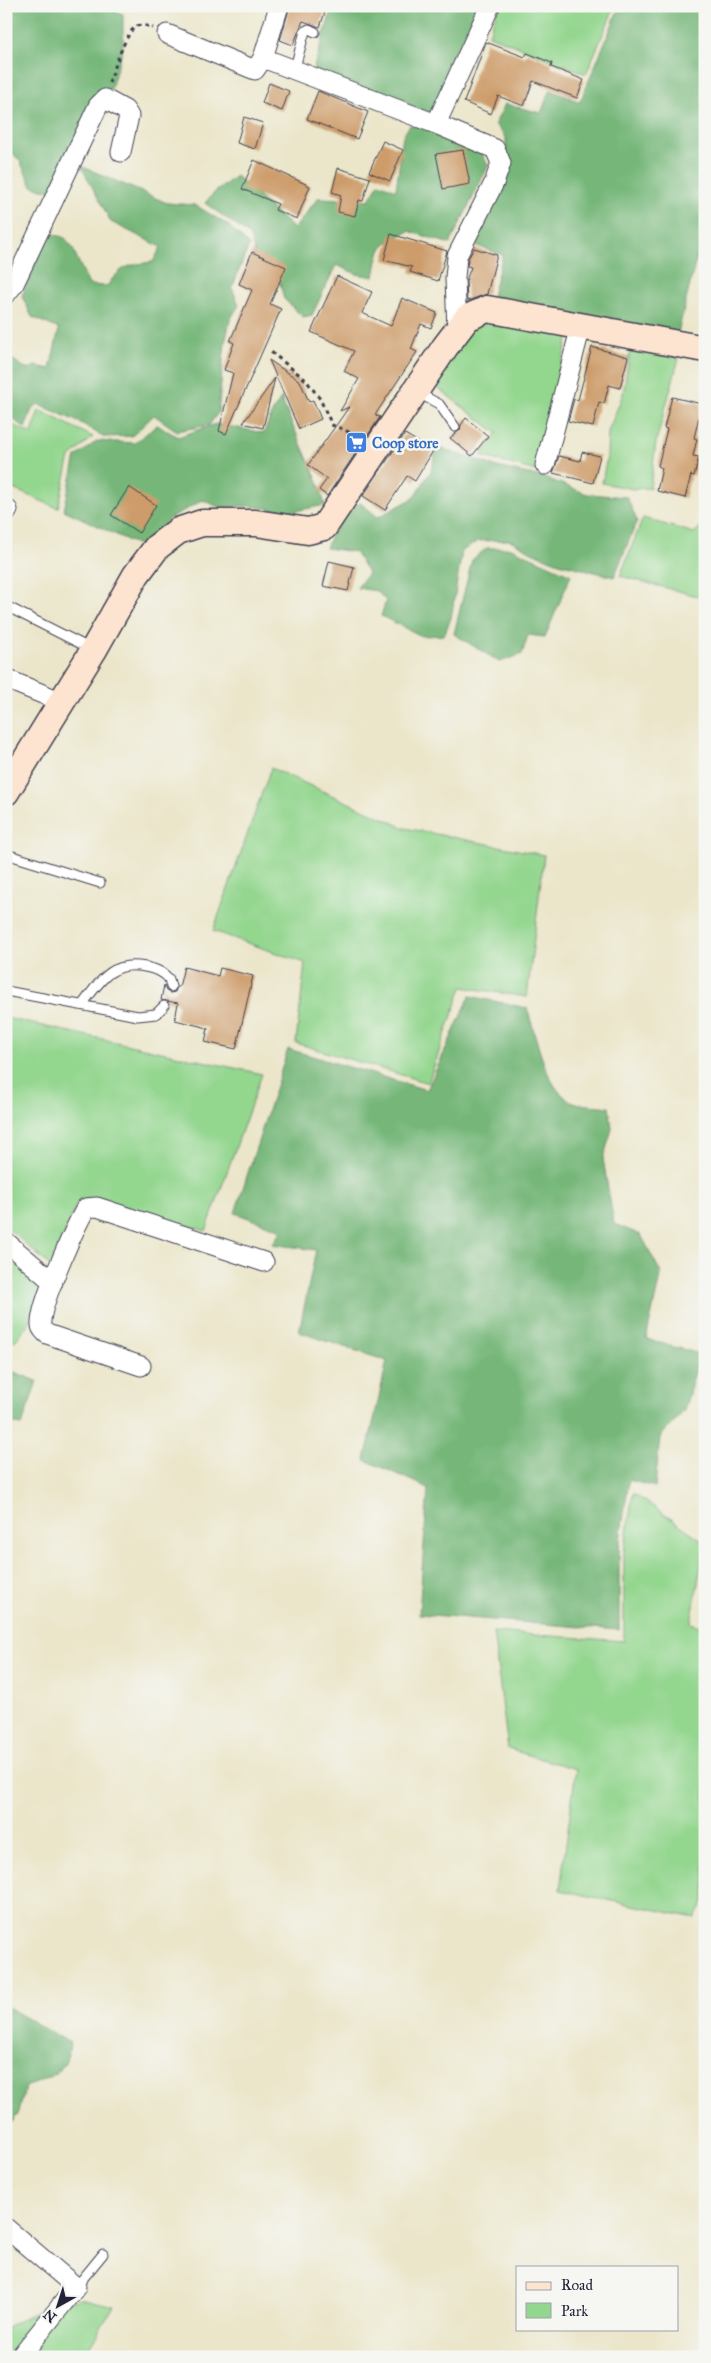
<svg xmlns="http://www.w3.org/2000/svg" width="711" height="2363" font-family="'IM FELL Great Primer',serif">
	<style>
		.green { fill: #93d68e; stroke: #5a7c64 }
		.forest { fill: #76b779; stroke: #4c6c5a }
		.building { fill: #cd9c6a }
		.lines { fill: none; stroke-linecap: round; stroke-linejoin: round }
		.lane-casing { stroke: #403f50; stroke-width: 11 }
		.street-casing { stroke: #403f50; stroke-width: 21 }
		.secondary-casing { stroke: #403f50; stroke-width: 29 }
		.path { stroke: #403f50; stroke-width: 3; stroke-dasharray: 4 4; stroke-linecap: butt }
		.lane { stroke: #fff; stroke-width: 9 }
		.street { stroke: #fff; stroke-width: 19 }
		.secondary { stroke: #fde4d1; stroke-width: 26 }
		.labels { text-anchor: middle; dominant-baseline: central; stroke-width: 5; stroke-linejoin: round; paint-order: stroke }
		.shop-label { font-size: 15px; font-weight: bold; fill: #366cbe; stroke: #f6f6f2; text-anchor: start }
	</style>
	<rect width="100%" height="100%" fill="#f6f6f2"/>
	<filter id="ink" filterUnits="userSpaceOnUse"><feTurbulence type="fractalNoise" baseFrequency=".02" numOctaves="2"/><feDisplacementMap in="SourceGraphic" scale="10" xChannelSelector="R" yChannelSelector="G"/><feConvolveMatrix kernelMatrix="1 2 1 2 8 2 1 2 1" color-interpolation-filters="sRGB"/></filter>
	<filter id="wash" filterUnits="userSpaceOnUse"><feTurbulence type="fractalNoise" baseFrequency=".0096" numOctaves="4" result="noise"/><feDisplacementMap in="SourceGraphic" scale="20" xChannelSelector="R" yChannelSelector="G"/><feGaussianBlur stdDeviation="1.12" result="paint"/><feColorMatrix in="noise" values="0 0 0 0 0 0 0 0 0 0 0 0 0 0 0 0 0 1.4 0 .05"/><feComposite in="paint" operator="in"/></filter>
	<g filter="url(#wash)">
		<rect width="100%" height="100%" fill="#ebe6ca"/>
		<path class="green" d="M498,6H615L586,74L489,35Z
			M479,320L569,334L536,471L481,456L497,433L431,383Z
			M631,345L679,358L656,442L650,488L633,489L602,483L607,456L608,432L623,394Z
			M39,410L93,437L70,457L58,508L6,486V422L32,434Z
			M643,518L694,533L705,523V598L620,576Z
			M271,768L405,828L544,855L527,997L462,987L428,1083L296,1043L305,963L213,931Z
			M6,1018L262,1074L206,1231L90,1198L77,1203L51,1267L6,1226Z
			M6,1249L43,1283L29,1323L15,1341L6,1335Z
			M633,1493L705,1542L691,1623L705,1628V1899L695,1918L560,1890L576,1769L508,1749L493,1632L624,1641V1553Z
			M80,2298L114,2306L83,2357H6V2327L42,2309Z"/>
		<path class="forest" d="M6,6H101L123,14V48L104,111L57,193L32,186L20,161L6,146Z
			M333,6H478L441,98L432,114L313,70Z
			M620,6H705V235H702L677,337L490,303L503,255L469,243L506,167V138L495,124L505,104L541,113L550,90L580,102Z
			M410,125L431,128L482,154L488,166L450,244L409,231C379,245 380,244 374,277L357,274L336,265L312,315L303,317L284,299L277,271L259,265L249,235L205,203L214,193L236,176L294,229L318,198L369,200L379,183L396,190L403,136Z
			M81,166L167,203L195,205L228,225L249,245L232,288L239,305L230,320L225,342L218,413L209,425L177,431L154,415L132,436L103,437L83,424L38,404L32,409L25,428L6,414V342L10,358L28,370L35,366L50,369L59,329L32,317L22,296L48,232L65,238L72,247L89,285L107,286C122,265 129,265 153,262L161,247L111,222Z
			M282,397L284,406L318,482L325,505L290,512L251,506L219,507L203,500L169,519L142,547L64,510L76,457L97,441L135,443L157,425L178,437L216,424L264,433L273,411Z
			M437,447L497,467L546,478L587,494L627,497L637,521L614,577L559,563L534,553L510,540L478,541L462,551L451,618L444,635L422,636L381,616L386,601L377,591L357,588L368,573L355,552L326,548C333,527 344,516 360,503L378,517L414,498L431,471Z
			M487,548H511L571,575L545,637L528,635L522,654L500,662L454,634L472,560Z
			M470,996L527,1008C536,1033 544,1088 571,1101C581,1106 598,1105 609,1107L612,1129L603,1159L614,1224L641,1235L661,1273L646,1339L700,1354L684,1411L660,1437L655,1487L629,1480L619,1547V1630L419,1614L428,1488L365,1460L387,1361L299,1332L316,1250L272,1244L282,1230L235,1213L288,1049L427,1090Z
			M6,1369L37,1381L22,1425L6,1422Z
			M6,2006L70,2043C67,2073 51,2078 25,2087L19,2113L6,2129Z"/>
		<g id="blocks">
			<path class="building" d="M290,6H327L320,27L303,21L293,45L280,40Z
				M486,42L525,57L527,53L552,63L551,67L584,80L577,98L533,81L524,106L498,96L491,114L464,102Z
				M269,83L289,91L282,111L262,103Z
				M318,91L368,112L357,139L307,119Z
				M244,117L263,123L255,149L237,143Z
				M383,141L403,150L390,181L369,172Z
				M463,150L470,184L443,189L436,154Z
				M254,160L310,186L297,219L275,210L278,204L242,189Z
				M338,168L370,178L363,201L359,200L355,216L338,212L341,195L332,192Z
				M391,234L447,251L438,281L410,272L412,267L384,260Z
				M474,248L497,255L487,294L467,301L466,281L471,267L467,266L468,259Z
				M252,252L286,267L270,304L281,309L226,434L219,431L233,373L224,370L234,343L230,341L252,290L239,284Z
				M337,276L372,292L362,313L391,326L402,298L437,313L431,328L421,324L411,349L417,352L375,415L380,417L327,496L319,490L327,479L308,465L349,407L340,411L359,379L344,371L354,351L311,332Z
				M592,347L628,357L620,388L609,385L604,404L599,402L593,427L568,421L574,399L578,400Z
				M269,360L300,381L309,402L313,400L321,419L299,429Z
				M275,378L263,428L243,423Z
				M672,397L702,404L694,438L697,439L693,456L699,457L694,476L691,475L685,498L657,491L662,468L658,466L667,429L664,428Z
				M466,418L488,436L472,456L450,438L460,430L461,425Z
				M405,434L433,451L415,481L407,476L385,510L363,496Z
				M582,452L600,456L593,483L553,473L559,456L580,461Z
				M129,487L156,505L139,533L111,515Z
				M329,561L354,567L348,591L323,586Z
				M184,967L218,976L220,968L253,976L236,1049L205,1042L208,1028L175,1020L178,1003L161,1000L164,985L166,991L170,993L175,992L177,987H179Z"/>
		</g>
	</g>
	<g filter="url(#ink)">
		<use href="#blocks" fill-opacity="0" stroke="#403f50" stroke-width="1"/>
		<g class="lines">
			<defs>
				<path id="lane" d="M294,71L305,31L309,29L315,32
					M418,393L439,404L455,427
					M6,606L91,649
					M6,854L100,883
					M6,991L138,1016L156,1014L164,1006
					M82,1005C100,981 112,960 145,967C155,969 162,971 169,979L171,987
					M76,2287L103,2254"/>
				<path id="street" d="M279,6L263,58L436,124L495,149L501,163L494,183L457,256L455,278L457,330
					M167,34L255,70L263,58
					M436,124L490,6
					M6,294L14,284L98,106L105,99L125,110L129,116L121,152
					M545,465L581,326
					M6,513L8,510
					M6,679L62,702
					M6,1242L53,1282
					M141,1366L47,1334C44,1331 41,1329 41,1325C39,1306 75,1227 86,1208L97,1207L264,1262
					M6,2228L76,2287L23,2353"/>
				<path id="secondary" d="M6,792L93,651L136,575L157,547L178,531L202,523H256L308,531L324,527L445,347L467,318L487,309L705,349"/>
			</defs>
			<use href="#lane" class="lane-casing"/>
			<use href="#street" class="street-casing"/>
			<use href="#secondary" class="secondary-casing"/>
			<path class="path" d="M109,83C114,71 126,30 137,26C143,24 148,26 153,28
				M271,352L306,380L320,399L332,425L345,430L359,438"/>
			<use href="#lane" class="lane"/>
			<use href="#street" class="street"/>
			<use href="#secondary" class="secondary"/>
		</g>
	</g>
	<defs>
		<symbol id="supermarket-square" viewBox="-11 -11 22 22"><rect x="-9" y="-9" width="18" height="18" rx="4" fill="#3f7fe0" stroke="#f6f6f2"/><path d="M-6-5.5h2.5l.6 2H6L4.5 2H-2.5L-4.4-4H-6ZM-1.5 3.2a1.3 1.3 0 1 0 .1 0ZM3 3.2a1.3 1.3 0 1 0 .1 0Z" fill="#fff"/></symbol>
	</defs>
	<g fill-rule="evenodd">
		<use href="#supermarket-square" x="344" y="430" width="25" height="25"/>
	</g>
	<g class="labels">
		<g class="shop-label">
			<text x="372" y="443">Coop store</text>
		</g>
	</g>
	<rect width="711" height="2363" fill="none" stroke="#f6f6f2" stroke-width="25"/>
	<rect x="516" y="2266" width="162" height="65" fill="#f6f6f2" stroke="#a1a1a9"/>
	<rect x="526" y="2282" width="25" height="8" fill="#fde4d1" stroke="#a1a1a9"/>
	<text x="561" y="2290" font-size="15" fill="#22223b">Road</text>
	<rect x="526" y="2303" width="25" height="15" fill="#93d68e" stroke="#a1a1a9"/>
	<text x="561" y="2316" font-size="15" fill="#22223b">Park</text>
	<g transform="translate(58 2306) rotate(219)" stroke="#f6f6f2" stroke-width="4" paint-order="stroke">
	<path d="M0-4L9 19L0 12L-9 19Z" fill="#22223b"/>
	<text y="-8" font-size="14" font-weight="bold" text-anchor="middle" fill="#22223b">N</text>
	</g>
</svg>
